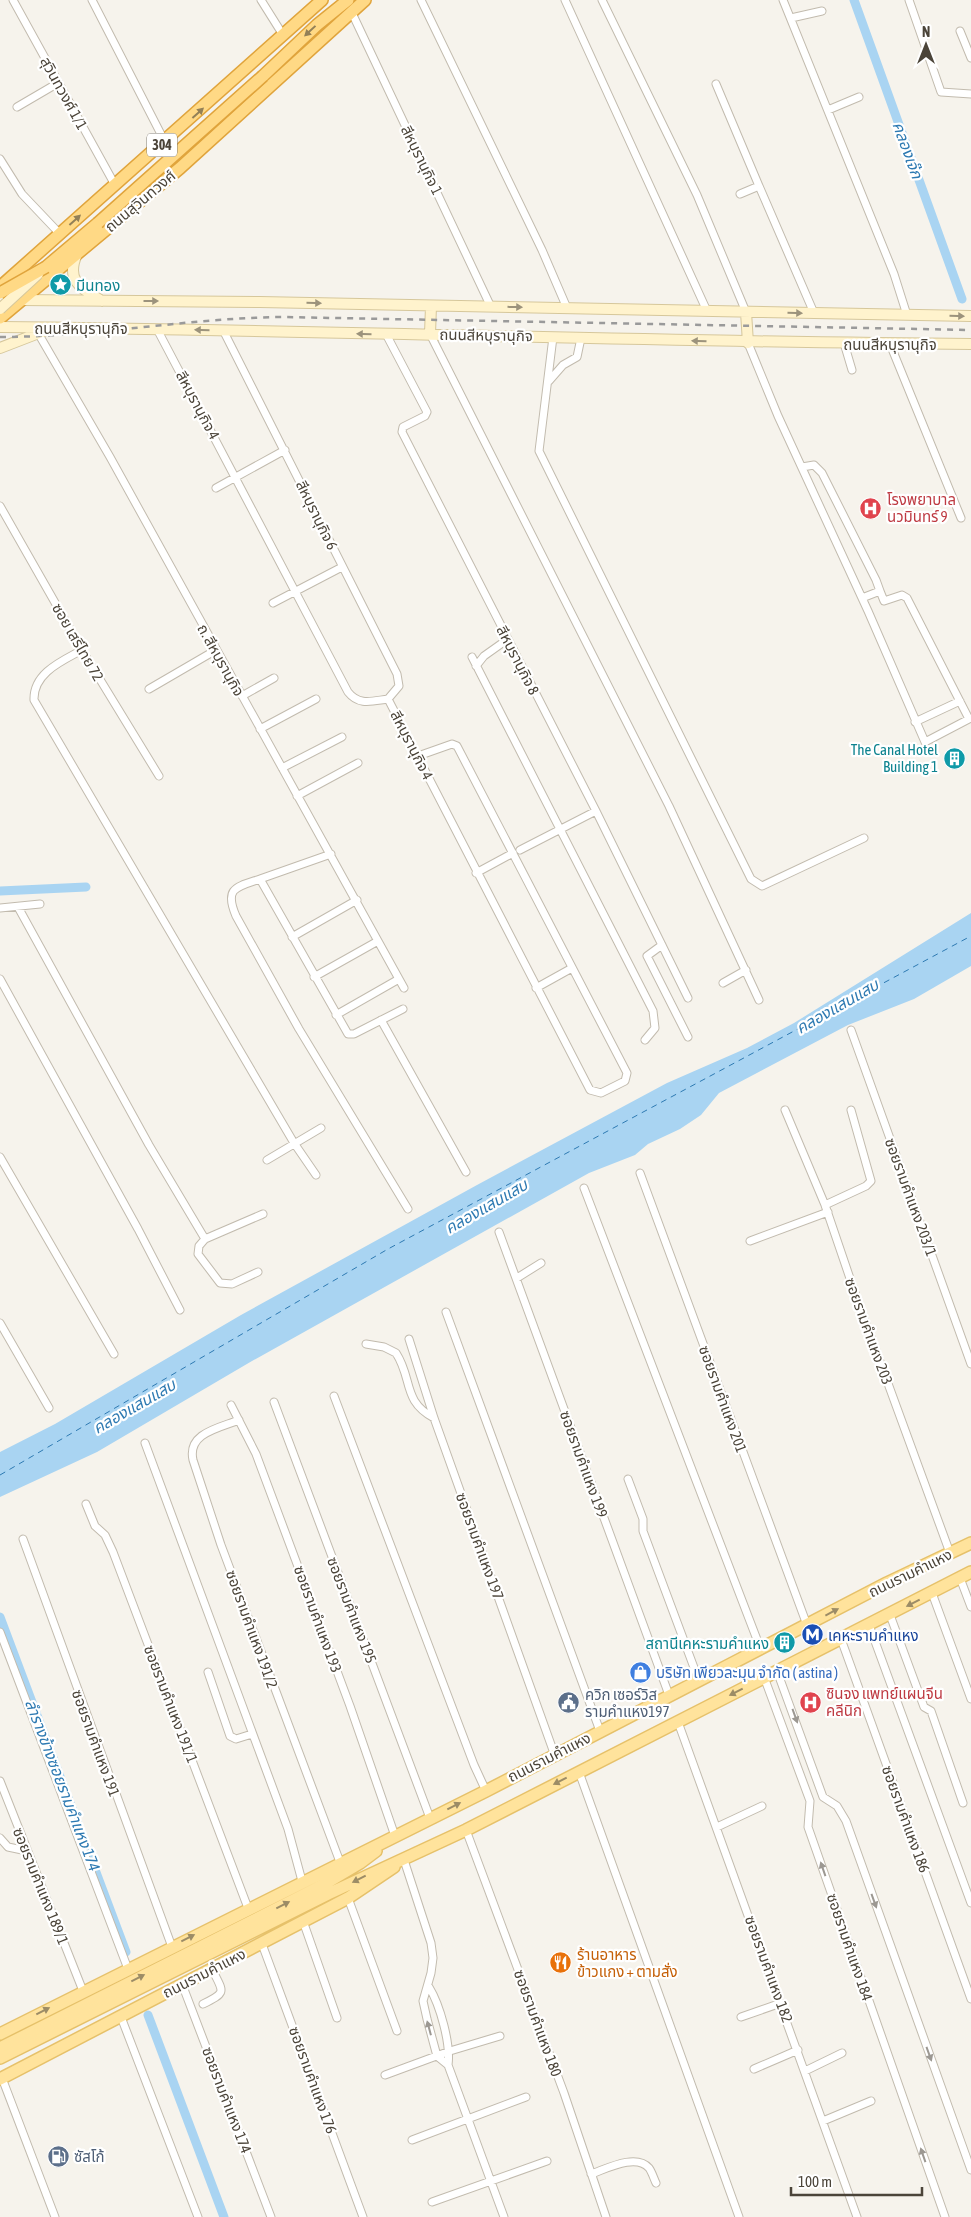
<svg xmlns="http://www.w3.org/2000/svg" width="971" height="2217" font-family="'Asap Condensed','Noto Sans Thai',sans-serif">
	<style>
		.water { fill: #a9d4f2 }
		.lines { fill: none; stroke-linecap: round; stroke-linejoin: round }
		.canal { stroke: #a9d4f2; stroke-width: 9 }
		.ferry { stroke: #2e7ab2; stroke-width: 1; stroke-dasharray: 6 5; stroke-linecap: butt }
		.minor-casing { stroke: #c2bbae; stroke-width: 9 }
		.secondary-casing { stroke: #d6c79b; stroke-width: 12 }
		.primary-casing { stroke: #e6c16a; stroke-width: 14 }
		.trunk-casing { stroke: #e0a43c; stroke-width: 14 }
		.minor { stroke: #fff; stroke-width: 7 }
		.secondary { stroke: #fff3cd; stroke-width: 10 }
		.primary { stroke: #ffe39c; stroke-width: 11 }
		.trunk { stroke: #ffd985; stroke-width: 11 }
		.rail { stroke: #9a9a9a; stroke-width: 2.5; stroke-dasharray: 6 6; stroke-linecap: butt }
		.secondary-bridge-casing { stroke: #d6c79b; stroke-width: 12; stroke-linecap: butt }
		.trunk-bridge-casing { stroke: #e0a43c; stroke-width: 14; stroke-linecap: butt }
		.secondary-bridge { stroke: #fff3cd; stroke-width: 10 }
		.trunk-bridge { stroke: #ffd985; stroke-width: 11 }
		.oneway { fill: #938057 }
		.oneway2 { fill: #9c937c }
		.oneway3 { fill: #9c8c66 }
		.oneway4 { fill: #9c9892 }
		.labels { text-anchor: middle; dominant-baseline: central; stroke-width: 4.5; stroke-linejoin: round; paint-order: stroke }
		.shield { fill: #fff; stroke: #817c74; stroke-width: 1 }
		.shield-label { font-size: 14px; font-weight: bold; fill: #4b4439 }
		.street-label { font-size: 15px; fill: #4b4439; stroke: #fff }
		.culture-label { font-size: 15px; fill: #0d838f; stroke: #fff; text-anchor: end }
		.health-label { font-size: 15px; fill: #be3a42; stroke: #fff; text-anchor: start }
		.transit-label { font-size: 15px; fill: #164399; stroke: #fff; text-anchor: start }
		.shop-label { font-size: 15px; fill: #366cbe; stroke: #fff; text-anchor: start }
		.service-label { font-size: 15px; fill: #4e5e75; stroke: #fff; text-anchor: start }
		.food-label { font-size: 15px; fill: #c56008; stroke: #fff; text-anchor: start }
		.water-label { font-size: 16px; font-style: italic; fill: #2e7ab2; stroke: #fff }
	</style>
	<rect width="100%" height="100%" fill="#f6f3ec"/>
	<path class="water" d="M971,913V966L914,999L848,1025L719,1093L701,1115L680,1129L648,1144L635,1155L589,1173L252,1361L97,1452L0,1497V1452L55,1424L241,1315L477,1185L667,1083L747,1048L794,1023Z"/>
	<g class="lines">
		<path class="canal" d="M854,0L962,299
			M0,891L86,887
			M0,1617L126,1952
			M148,2015L224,2217"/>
		<path class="ferry" d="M0,1475L388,1249L971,936"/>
		<defs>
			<path id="minor" d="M13,0L115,185
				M92,0L165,142
				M261,0L283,35
				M421,0L542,250L567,308
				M565,0L707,311
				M602,0L697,195L746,312
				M783,0L894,274L907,315
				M909,0L941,92L971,94
				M352,13L491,307
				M791,18L822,11
				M960,31L971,58
				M716,84L759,186
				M17,107L58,83
				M828,110L859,97
				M0,159L22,194L60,234
				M740,194L759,186L814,313
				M157,329L348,692C359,706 372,701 388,699L590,1090L601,1093L625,1081L627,1073L457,746L452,744L418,756
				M223,330L397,674L399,686L388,699
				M38,333L110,457L404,988
				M386,334L427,412L425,416L403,427L402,432L596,811L688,998
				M430,334L669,806L759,1000
				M553,337L539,451L751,879L762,886L864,838
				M748,343L778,416L868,611L925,742L969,719L907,598L902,595L884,601L880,591
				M844,343L852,370
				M890,344L961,518
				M549,381L563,365L577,357L581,338
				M802,467L814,465L822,473L876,580L880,591L862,598
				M216,488L285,450
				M0,506L82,650L159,776
				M273,603L342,567
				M82,650C62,661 33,673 34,700L294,1143L316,1175
				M472,657L653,1011L655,1028L645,1040
				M476,666L484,656L508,639
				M149,689L216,650
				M242,696L274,678
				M915,722L960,701
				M260,729L316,699
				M282,768L342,737
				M297,796L358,763
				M520,850L596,811
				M331,854L260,879L348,1034H354L403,1009
				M476,873L513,853
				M260,879C236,887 224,888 236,916L299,1029L408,1209
				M18,907L149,1145L205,1239L263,1214
				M0,908L40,904
				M292,937L357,900
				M662,945L647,956L688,1037
				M314,977L378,941
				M0,979L138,1229L180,1310
				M723,983L746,970
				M536,988L572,968
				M336,1015L399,979
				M381,1020L466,1172
				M851,1030L971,1364
				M785,1110L825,1205L856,1296L950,1553
				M0,1157L114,1354
				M267,1160L321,1128
				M640,1173L807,1625
				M584,1188L761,1650
				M825,1205L866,1186L871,1181L851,1110
				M499,1232L669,1695
				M205,1239L199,1246L198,1254L220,1283L232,1284L258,1272
				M750,1241L828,1212
				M517,1278L541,1263
				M446,1312L600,1731
				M0,1323L49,1408
				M409,1339L434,1418L554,1753
				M366,1344L384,1347L396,1353C413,1379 402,1401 434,1418
				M334,1396L474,1765L486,1791
				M274,1402L430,1818
				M231,1405L256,1454L350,1706L395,1836
				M239,1420C219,1428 187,1433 193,1460L221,1545L340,1862
				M145,1443L288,1829L302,1881
				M628,1479L643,1519V1531L699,1681
				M86,1504L95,1526L105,1535L113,1552L248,1908
				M23,1539L172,1947
				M960,1578L971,1607
				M932,1593L971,1699
				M890,1615L924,1707L931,1711L963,1803
				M869,1625L971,1903
				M0,1632L128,1969
				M841,1639L971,1999
				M777,1671L823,1797L837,1806L846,1821L971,2170
				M208,1672L230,1736L236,1739L252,1734
				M764,1677L810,1801L808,1827L945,2217
				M678,1722L857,2217
				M579,1772L739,2217
				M0,1781L83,1991
				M717,1827L762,1806
				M466,1830L564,2093L606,2217
				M0,1838L8,1847L27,1851
				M404,1860L431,1943L433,1958L431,1973L423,2001L427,2019L437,2056L448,2065L504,2217
				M348,1898L397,2031
				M303,1921L337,2018
				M262,1944L363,2217
				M182,1984L271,2217
				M429,1987C440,2005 451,2044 448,2065
				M203,2004C228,1992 223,1992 212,1969
				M121,2017L198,2217
				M741,2017L781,2003
				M754,2069L798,2050
				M805,2071L842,2053
				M385,2075L450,2051L500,2036
				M2,2078L55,2217
				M823,2121L871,2101
				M412,2140L526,2097
				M591,2174C606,2169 636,2153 649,2168C652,2172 654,2179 656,2183
				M432,2202L547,2161"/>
			<path id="secondary" d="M77,254C65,281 81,288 102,301
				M20,300L260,302L971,316
				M746,312L748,343
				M0,327C324,330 647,342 971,344
				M430,334L431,306
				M0,348L44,331"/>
			<path id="primary" d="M0,2034L486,1791L887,1583L971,1543
				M0,2048L323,1885L360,1863L376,1851
				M0,2058L328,1894L466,1830L971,1572
				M0,2079L348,1898L394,1867"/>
			<path id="trunk" d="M263,76L317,25L348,0
				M46,267L98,223
				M0,287L322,0
				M0,318L180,168L365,0"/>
		</defs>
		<use href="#minor" class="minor-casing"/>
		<use href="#secondary" class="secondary-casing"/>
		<use href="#primary" class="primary-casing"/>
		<use href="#trunk" class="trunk-casing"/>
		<use href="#minor" class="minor"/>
		<use href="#secondary" class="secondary"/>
		<use href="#primary" class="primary"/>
		<use href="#trunk" class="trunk"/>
		<path class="rail" d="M0,337C95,337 187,318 282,317L971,330"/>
		<defs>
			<path id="secondary-bridge" d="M0,309L38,274"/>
			<path id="trunk-bridge" d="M98,223L263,76
				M0,293L46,267"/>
		</defs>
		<use href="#secondary-bridge" class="secondary-bridge-casing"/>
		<use href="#trunk-bridge" class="trunk-bridge-casing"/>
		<use href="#secondary-bridge" class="secondary-bridge"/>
		<use href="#trunk-bridge" class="trunk-bridge"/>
	</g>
	<defs><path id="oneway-solid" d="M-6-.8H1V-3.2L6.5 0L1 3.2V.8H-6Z" transform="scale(1.25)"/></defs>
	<g class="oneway">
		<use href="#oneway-solid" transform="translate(310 31) rotate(137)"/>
		<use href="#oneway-solid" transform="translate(198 113) rotate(-42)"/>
		<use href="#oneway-solid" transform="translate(75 220) rotate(-42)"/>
	</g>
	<g class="oneway2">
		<use href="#oneway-solid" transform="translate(151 301)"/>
		<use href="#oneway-solid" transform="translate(314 303) rotate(1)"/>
		<use href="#oneway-solid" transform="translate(515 307) rotate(1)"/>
		<use href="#oneway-solid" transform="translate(795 313) rotate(1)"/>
		<use href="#oneway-solid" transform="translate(957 316) rotate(1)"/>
		<use href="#oneway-solid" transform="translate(202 330) rotate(-179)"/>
		<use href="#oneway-solid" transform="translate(364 334) rotate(-179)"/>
		<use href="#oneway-solid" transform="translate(699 341) rotate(-178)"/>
	</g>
	<g class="oneway3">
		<use href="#oneway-solid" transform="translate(913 1603) rotate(153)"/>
		<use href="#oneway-solid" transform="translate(832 1612) rotate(-28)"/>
		<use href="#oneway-solid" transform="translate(736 1692) rotate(153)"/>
		<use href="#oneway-solid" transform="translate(560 1781) rotate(153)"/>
		<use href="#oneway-solid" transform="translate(454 1806) rotate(-27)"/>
		<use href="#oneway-solid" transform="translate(359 1879) rotate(153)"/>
		<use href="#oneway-solid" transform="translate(283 1905) rotate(-27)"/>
		<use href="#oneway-solid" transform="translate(188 1938) rotate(-27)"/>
		<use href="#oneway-solid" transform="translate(138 1978) rotate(-27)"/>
		<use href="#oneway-solid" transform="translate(43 2011) rotate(-27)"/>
	</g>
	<g class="oneway4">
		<use href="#oneway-solid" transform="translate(795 1716) rotate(70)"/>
		<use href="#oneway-solid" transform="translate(823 1869) rotate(-109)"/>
		<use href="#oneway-solid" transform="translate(874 1901) rotate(70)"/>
		<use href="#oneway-solid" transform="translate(429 2028) rotate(-105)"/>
		<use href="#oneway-solid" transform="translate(929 2054) rotate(70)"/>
		<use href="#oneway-solid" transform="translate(923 2155) rotate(-109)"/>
	</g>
	<defs>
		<symbol id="sight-disc" viewBox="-11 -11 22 22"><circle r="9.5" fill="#0f9aa8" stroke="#fff"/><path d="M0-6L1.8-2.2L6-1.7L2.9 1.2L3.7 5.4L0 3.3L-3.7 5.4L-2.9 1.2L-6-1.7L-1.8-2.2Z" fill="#fff"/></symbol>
		<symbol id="hospital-disc" viewBox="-11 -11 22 22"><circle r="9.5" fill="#e0444e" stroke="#fff"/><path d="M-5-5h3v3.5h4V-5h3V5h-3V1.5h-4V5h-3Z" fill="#fff"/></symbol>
		<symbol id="building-disc" viewBox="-11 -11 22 22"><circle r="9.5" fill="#0f9aa8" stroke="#fff"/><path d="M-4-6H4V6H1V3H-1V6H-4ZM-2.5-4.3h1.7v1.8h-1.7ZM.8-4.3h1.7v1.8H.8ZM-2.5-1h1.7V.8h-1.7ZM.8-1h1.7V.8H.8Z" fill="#fff"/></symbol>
		<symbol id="metro-disc" viewBox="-11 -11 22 22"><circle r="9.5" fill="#1a4fb4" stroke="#fff"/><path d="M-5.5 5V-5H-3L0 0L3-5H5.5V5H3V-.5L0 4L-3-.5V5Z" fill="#fff"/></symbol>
		<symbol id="shop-disc" viewBox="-11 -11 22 22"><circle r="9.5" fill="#3f7fe0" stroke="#fff"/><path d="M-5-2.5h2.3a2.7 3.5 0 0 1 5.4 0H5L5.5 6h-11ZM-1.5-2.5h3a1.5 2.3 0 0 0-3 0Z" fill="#fff"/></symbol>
		<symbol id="civic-disc" viewBox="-11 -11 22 22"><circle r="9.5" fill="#5c6f8a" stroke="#fff"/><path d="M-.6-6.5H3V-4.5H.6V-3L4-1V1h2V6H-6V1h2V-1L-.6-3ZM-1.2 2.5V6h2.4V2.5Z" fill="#fff"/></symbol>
		<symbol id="restaurant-disc" viewBox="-11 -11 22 22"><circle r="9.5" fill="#e8710a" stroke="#fff"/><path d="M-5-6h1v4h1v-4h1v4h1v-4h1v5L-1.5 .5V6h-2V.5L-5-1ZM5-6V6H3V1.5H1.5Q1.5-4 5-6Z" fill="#fff"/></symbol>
		<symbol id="fuel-disc" viewBox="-11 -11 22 22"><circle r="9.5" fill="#5c6f8a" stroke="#fff"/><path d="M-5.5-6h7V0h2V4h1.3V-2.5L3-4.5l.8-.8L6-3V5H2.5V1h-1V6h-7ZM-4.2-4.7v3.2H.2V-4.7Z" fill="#fff"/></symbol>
	</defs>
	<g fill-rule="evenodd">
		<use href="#sight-disc" x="48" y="272" width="25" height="25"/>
		<use href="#hospital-disc" x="858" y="496" width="25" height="25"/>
		<use href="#building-disc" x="942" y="746" width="25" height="25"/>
		<use href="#metro-disc" x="800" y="1622" width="25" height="25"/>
		<use href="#building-disc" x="772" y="1630" width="25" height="25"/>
		<use href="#shop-disc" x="628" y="1660" width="25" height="25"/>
		<use href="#hospital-disc" x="798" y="1690" width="25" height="25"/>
		<use href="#civic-disc" x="556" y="1690" width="25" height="25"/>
		<use href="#restaurant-disc" x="548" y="1950" width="25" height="25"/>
		<use href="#fuel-disc" x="46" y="2144" width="25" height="25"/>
	</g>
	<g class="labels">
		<rect class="shield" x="147" y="133.5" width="30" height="23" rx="4"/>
		<g class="shield-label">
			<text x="162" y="145">304</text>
		</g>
		<g class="street-label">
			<text transform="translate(64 93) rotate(61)">สุวินทวงศ์ 1/1</text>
			<text transform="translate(422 160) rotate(64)">สีหบุรานุกิจ 1</text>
			<text transform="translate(140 201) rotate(-40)">ถนนสุวินทวงศ์</text>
			<text x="81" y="328">ถนนสีหบุรานุกิจ</text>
			<text transform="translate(486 335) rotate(1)">ถนนสีหบุรานุกิจ</text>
			<text x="890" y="344">ถนนสีหบุรานุกิจ</text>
			<text transform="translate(198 405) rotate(62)">สีหบุรานุกิจ 4</text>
			<text transform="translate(317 515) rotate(64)">สีหบุรานุกิจ 6</text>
			<text transform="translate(78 642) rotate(60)">ซอย เสรีไทย 72</text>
			<text transform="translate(221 660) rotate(61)">ถ. สีหบุรานุกิจ</text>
			<text transform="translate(518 660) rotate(63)">สีหบุรานุกิจ 8</text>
			<text transform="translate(412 745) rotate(63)">สีหบุรานุกิจ 4</text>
			<text transform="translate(911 1197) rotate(70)">ซอยรามคำแหง 203/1</text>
			<text transform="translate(869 1331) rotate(70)">ซอยรามคำแหง 203</text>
			<text transform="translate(723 1399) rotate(70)">ซอยรามคำแหง 201</text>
			<text transform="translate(584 1464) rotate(70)">ซอยรามคำแหง 199</text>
			<text transform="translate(480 1546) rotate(70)">ซอยรามคำแหง 197</text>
			<text transform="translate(910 1573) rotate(-26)">ถนนรามคำแหง</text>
			<text transform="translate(352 1610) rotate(69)">ซอยรามคำแหง 195</text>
			<text transform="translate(318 1619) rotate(70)">ซอยรามคำแหง 193</text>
			<text transform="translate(252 1629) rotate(70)">ซอยรามคำแหง 191/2</text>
			<text transform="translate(171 1704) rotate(69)">ซอยรามคำแหง 191/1</text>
			<text transform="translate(96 1743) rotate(70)">ซอยรามคำแหง 191</text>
			<text transform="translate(549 1757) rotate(-27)">ถนนรามคำแหง</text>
			<text transform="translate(906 1819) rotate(70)">ซอยรามคำแหง 186</text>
			<text transform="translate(41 1886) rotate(68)">ซอยรามคำแหง 189/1</text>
			<text transform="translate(850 1947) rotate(71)">ซอยรามคำแหง 184</text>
			<text transform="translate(769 1969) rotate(70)">ซอยรามคำแหง 182</text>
			<text transform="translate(204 1973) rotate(-27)">ถนนรามคำแหง</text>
			<text transform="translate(538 2023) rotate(70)">ซอยรามคำแหง 180</text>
			<text transform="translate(313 2080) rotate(70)">ซอยรามคำแหง 176</text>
			<text transform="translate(227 2100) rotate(69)">ซอยรามคำแหง 174</text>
		</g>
		<g class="culture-label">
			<text x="76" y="285" text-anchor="start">มีนทอง</text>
			<text x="938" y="749">The Canal Hotel<tspan x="938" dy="17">Building 1</tspan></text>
			<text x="769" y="1643">สถานีเคหะรามคำแหง</text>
		</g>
		<g class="health-label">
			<text x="887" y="499">โรงพยาบาล<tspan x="887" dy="17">นวมินทร์ 9</tspan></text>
			<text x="826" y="1693">ซินจง แพทย์แผนจีน<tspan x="826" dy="17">คลีนิก</tspan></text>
		</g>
		<g class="transit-label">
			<text x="828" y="1635">เคหะรามคำแหง</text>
		</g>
		<g class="shop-label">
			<text x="656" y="1672">บริษัท เพียวละมุน จำกัด ( astina )</text>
		</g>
		<g class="service-label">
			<text x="585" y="1694">ควิก เซอร์วิส<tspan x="585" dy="17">รามคำแหง197</tspan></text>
			<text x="74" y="2156">ซัสโก้</text>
		</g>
		<g class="food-label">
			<text x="577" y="1954">ร้านอาหาร<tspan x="577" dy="17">ข้าวแกง + ตามสั่ง</tspan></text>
		</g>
		<g class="water-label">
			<text transform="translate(908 150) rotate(70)">คลองเจ๊ก</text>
			<text transform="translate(837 1006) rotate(-30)">คลองแสนแสบ</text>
			<text transform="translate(486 1206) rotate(-30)">คลองแสนแสบ</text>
			<text transform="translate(134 1406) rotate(-30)">คลองแสนแสบ</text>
			<text transform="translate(63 1785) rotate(69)">ลำรางข้างซอยรามคำแหง 174</text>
		</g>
	</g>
	<g transform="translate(926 45)" stroke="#ffffff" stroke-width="4" paint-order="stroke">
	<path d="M0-4L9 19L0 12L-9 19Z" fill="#4b4439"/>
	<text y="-8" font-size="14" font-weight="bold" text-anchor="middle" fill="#4b4439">N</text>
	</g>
	<path d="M791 2187v8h131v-8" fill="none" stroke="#4b4439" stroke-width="2.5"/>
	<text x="798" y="2187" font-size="15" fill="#4b4439" stroke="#ffffff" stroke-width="4" paint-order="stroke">100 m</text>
</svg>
